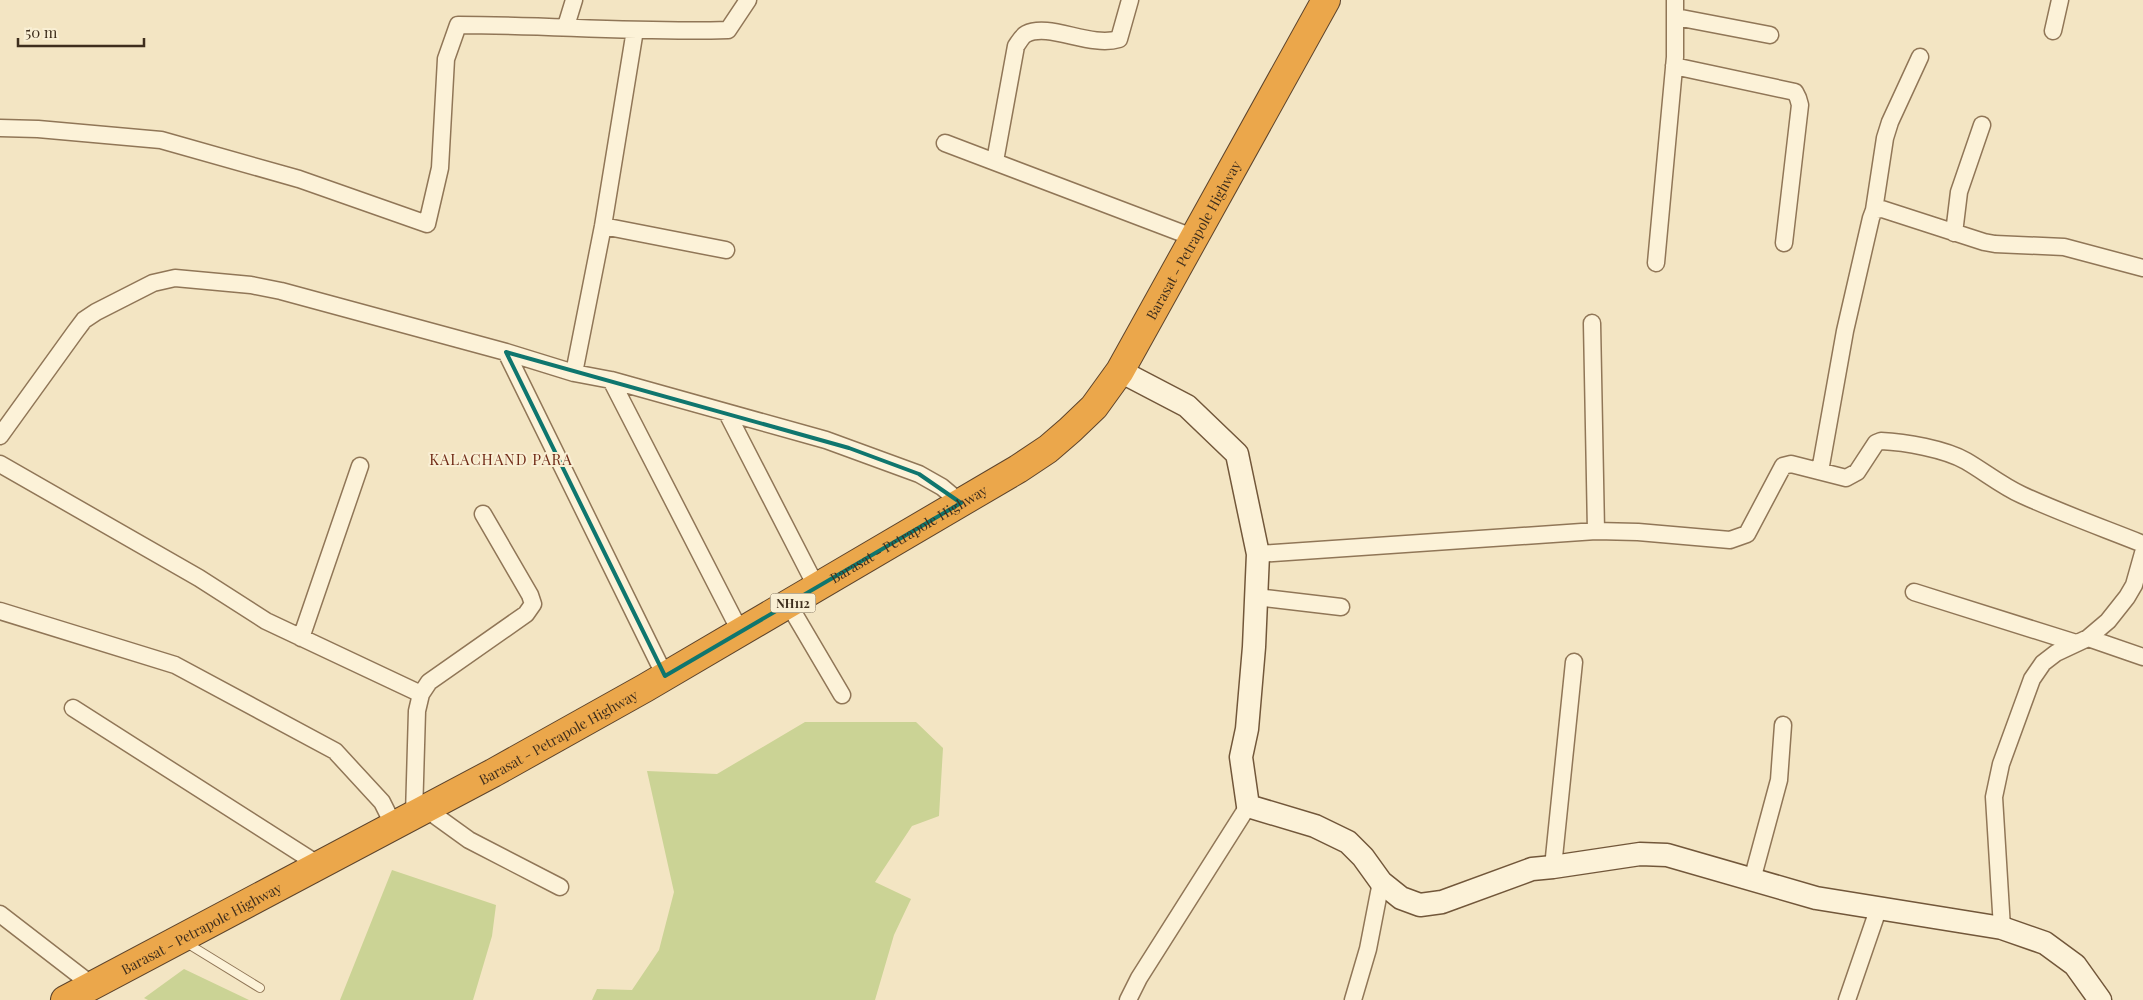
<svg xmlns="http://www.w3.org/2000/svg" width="2143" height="1000" font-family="'Playfair Display',serif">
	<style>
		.green { fill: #cbd395 }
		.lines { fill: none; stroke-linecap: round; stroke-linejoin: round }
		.lane-casing { stroke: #907657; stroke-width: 10 }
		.street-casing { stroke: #907657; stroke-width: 19 }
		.secondary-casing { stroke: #72573a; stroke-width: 25 }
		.highway-casing { stroke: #5d442c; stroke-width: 30 }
		.lane { stroke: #fcf2d8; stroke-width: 8 }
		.street { stroke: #fcf2d8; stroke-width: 16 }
		.secondary { stroke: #fcf2d8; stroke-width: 22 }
		.highway { stroke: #eba74b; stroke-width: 28 }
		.marked { fill: none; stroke: #0f766e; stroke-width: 4; stroke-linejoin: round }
		.labels { text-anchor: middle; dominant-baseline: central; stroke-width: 4; stroke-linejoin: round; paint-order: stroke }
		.shield { fill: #f9efd4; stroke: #766854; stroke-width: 1 }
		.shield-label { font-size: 12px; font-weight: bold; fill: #3e2e1d }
		.street-label { font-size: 14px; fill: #3e2e1d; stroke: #f9efd4 }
		.neighbourhood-label { font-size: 15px; letter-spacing: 1px; fill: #702b17; stroke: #f9efd4 }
	</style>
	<rect width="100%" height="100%" fill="#f3e5c3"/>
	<path class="green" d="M805,722H916L943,748L939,816L912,826L875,882L911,899L894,935L875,1000H592L597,989L632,990L659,950L674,892L647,771L717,774Z
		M392,870L496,905L492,936L473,1000H340Z
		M184,969L249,1000H148L144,998Z"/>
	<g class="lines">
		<defs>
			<path id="lane" d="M185,942L260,988"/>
			<path id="street" d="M1676,17L1770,35
				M566,26L574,0
				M2053,31L2060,0
				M1674,66L1795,92L1798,98L1800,105L1784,243
				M0,128L38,129L161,140L299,179L427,224L440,168L446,59L458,25C548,25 638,33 728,30L748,0
				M945,143L1195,238
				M995,161L1016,46C1019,42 1022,36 1026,34C1049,22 1090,48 1119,39L1130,0
				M1874,210L1885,138L1890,122L1920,57
				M603,226L726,250
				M1954,233L1959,192L1982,125
				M1656,263L1675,57V0
				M1592,323L1596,531
				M506,352L665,676
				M574,373L603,226L635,30
				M611,380L741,633
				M727,413L817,588
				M0,436L75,332L84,320L96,312L153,283L175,278L251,285L281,291L506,352L574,373L611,380L826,440L919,474L942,487L961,503
				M0,464L199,578L266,621L421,694
				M1820,471L1845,331L1871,218L1874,210L1882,209L1984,242L1995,244L2064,247L2143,268
				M1258,554L1596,531L1638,532L1730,540L1747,534L1783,466L1791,464L1846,478L1857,472L1876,443L1881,441C1905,442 1945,449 1966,461C1985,472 2002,486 2022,495C2061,513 2103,528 2143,544
				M1914,592L2076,643
				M1256,597L1341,607
				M789,605L842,695
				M0,611L175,665L335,751L382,802L394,826
				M301,638L360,466
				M2088,638L2143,657
				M73,708L319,865
				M426,809L469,840L560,887
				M414,815L417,711L421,694L429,682L526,614L533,604L530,595L483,514
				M1553,867L1574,662
				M1752,880L1779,780L1783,725
				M0,914L92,985
				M2002,928L1994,797L2001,764L2032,679L2043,663L2056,653L2088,638L2108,621L2127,597L2134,585L2143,553
				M1128,1000L1139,978L1248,806
				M1353,1000L1368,949L1381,882
				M1847,1000L1879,907"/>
			<path id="secondary" d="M1120,371L1187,406L1237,454L1258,554L1254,647L1247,729L1241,757L1248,806L1315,826L1348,842L1363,857L1381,882L1401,898L1420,905L1442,902L1532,869L1553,867L1640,854L1667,855L1816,898L2002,928L2045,943L2075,965L2100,1000"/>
			<g id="highway">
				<path id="s1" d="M65,1000L493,773L645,688L1018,469L1048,449L1070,430L1094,407L1120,371L1326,0"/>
			</g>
		</defs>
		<use href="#lane" class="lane-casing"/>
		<use href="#street" class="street-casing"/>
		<use href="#secondary" class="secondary-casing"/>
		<use href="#highway" class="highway-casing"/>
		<use href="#lane" class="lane"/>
		<use href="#street" class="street"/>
		<use href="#secondary" class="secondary"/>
		<use href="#highway" class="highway"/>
	</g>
	<path class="marked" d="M506,352L849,448L919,474L961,503L665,676Z"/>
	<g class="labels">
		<rect class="shield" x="770.5" y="593.5" width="45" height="19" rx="4"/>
		<g class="shield-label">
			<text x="793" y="603">NH112</text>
		</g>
		<g class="street-label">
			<text stroke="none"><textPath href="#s1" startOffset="1384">Barasat - Petrapole Highway</textPath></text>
			<text stroke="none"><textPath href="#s1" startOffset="964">Barasat - Petrapole Highway</textPath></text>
			<text stroke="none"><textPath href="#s1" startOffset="559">Barasat - Petrapole Highway</textPath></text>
			<text stroke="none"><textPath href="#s1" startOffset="154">Barasat - Petrapole Highway</textPath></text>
		</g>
		<g class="neighbourhood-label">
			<text x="501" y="459">KALACHAND PARA</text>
		</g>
	</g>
	<path d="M18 38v8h126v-8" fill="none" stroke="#3e2e1d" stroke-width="2.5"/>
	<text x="25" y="38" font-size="15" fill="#3e2e1d" stroke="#f9efd4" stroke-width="4" paint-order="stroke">50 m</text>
</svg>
